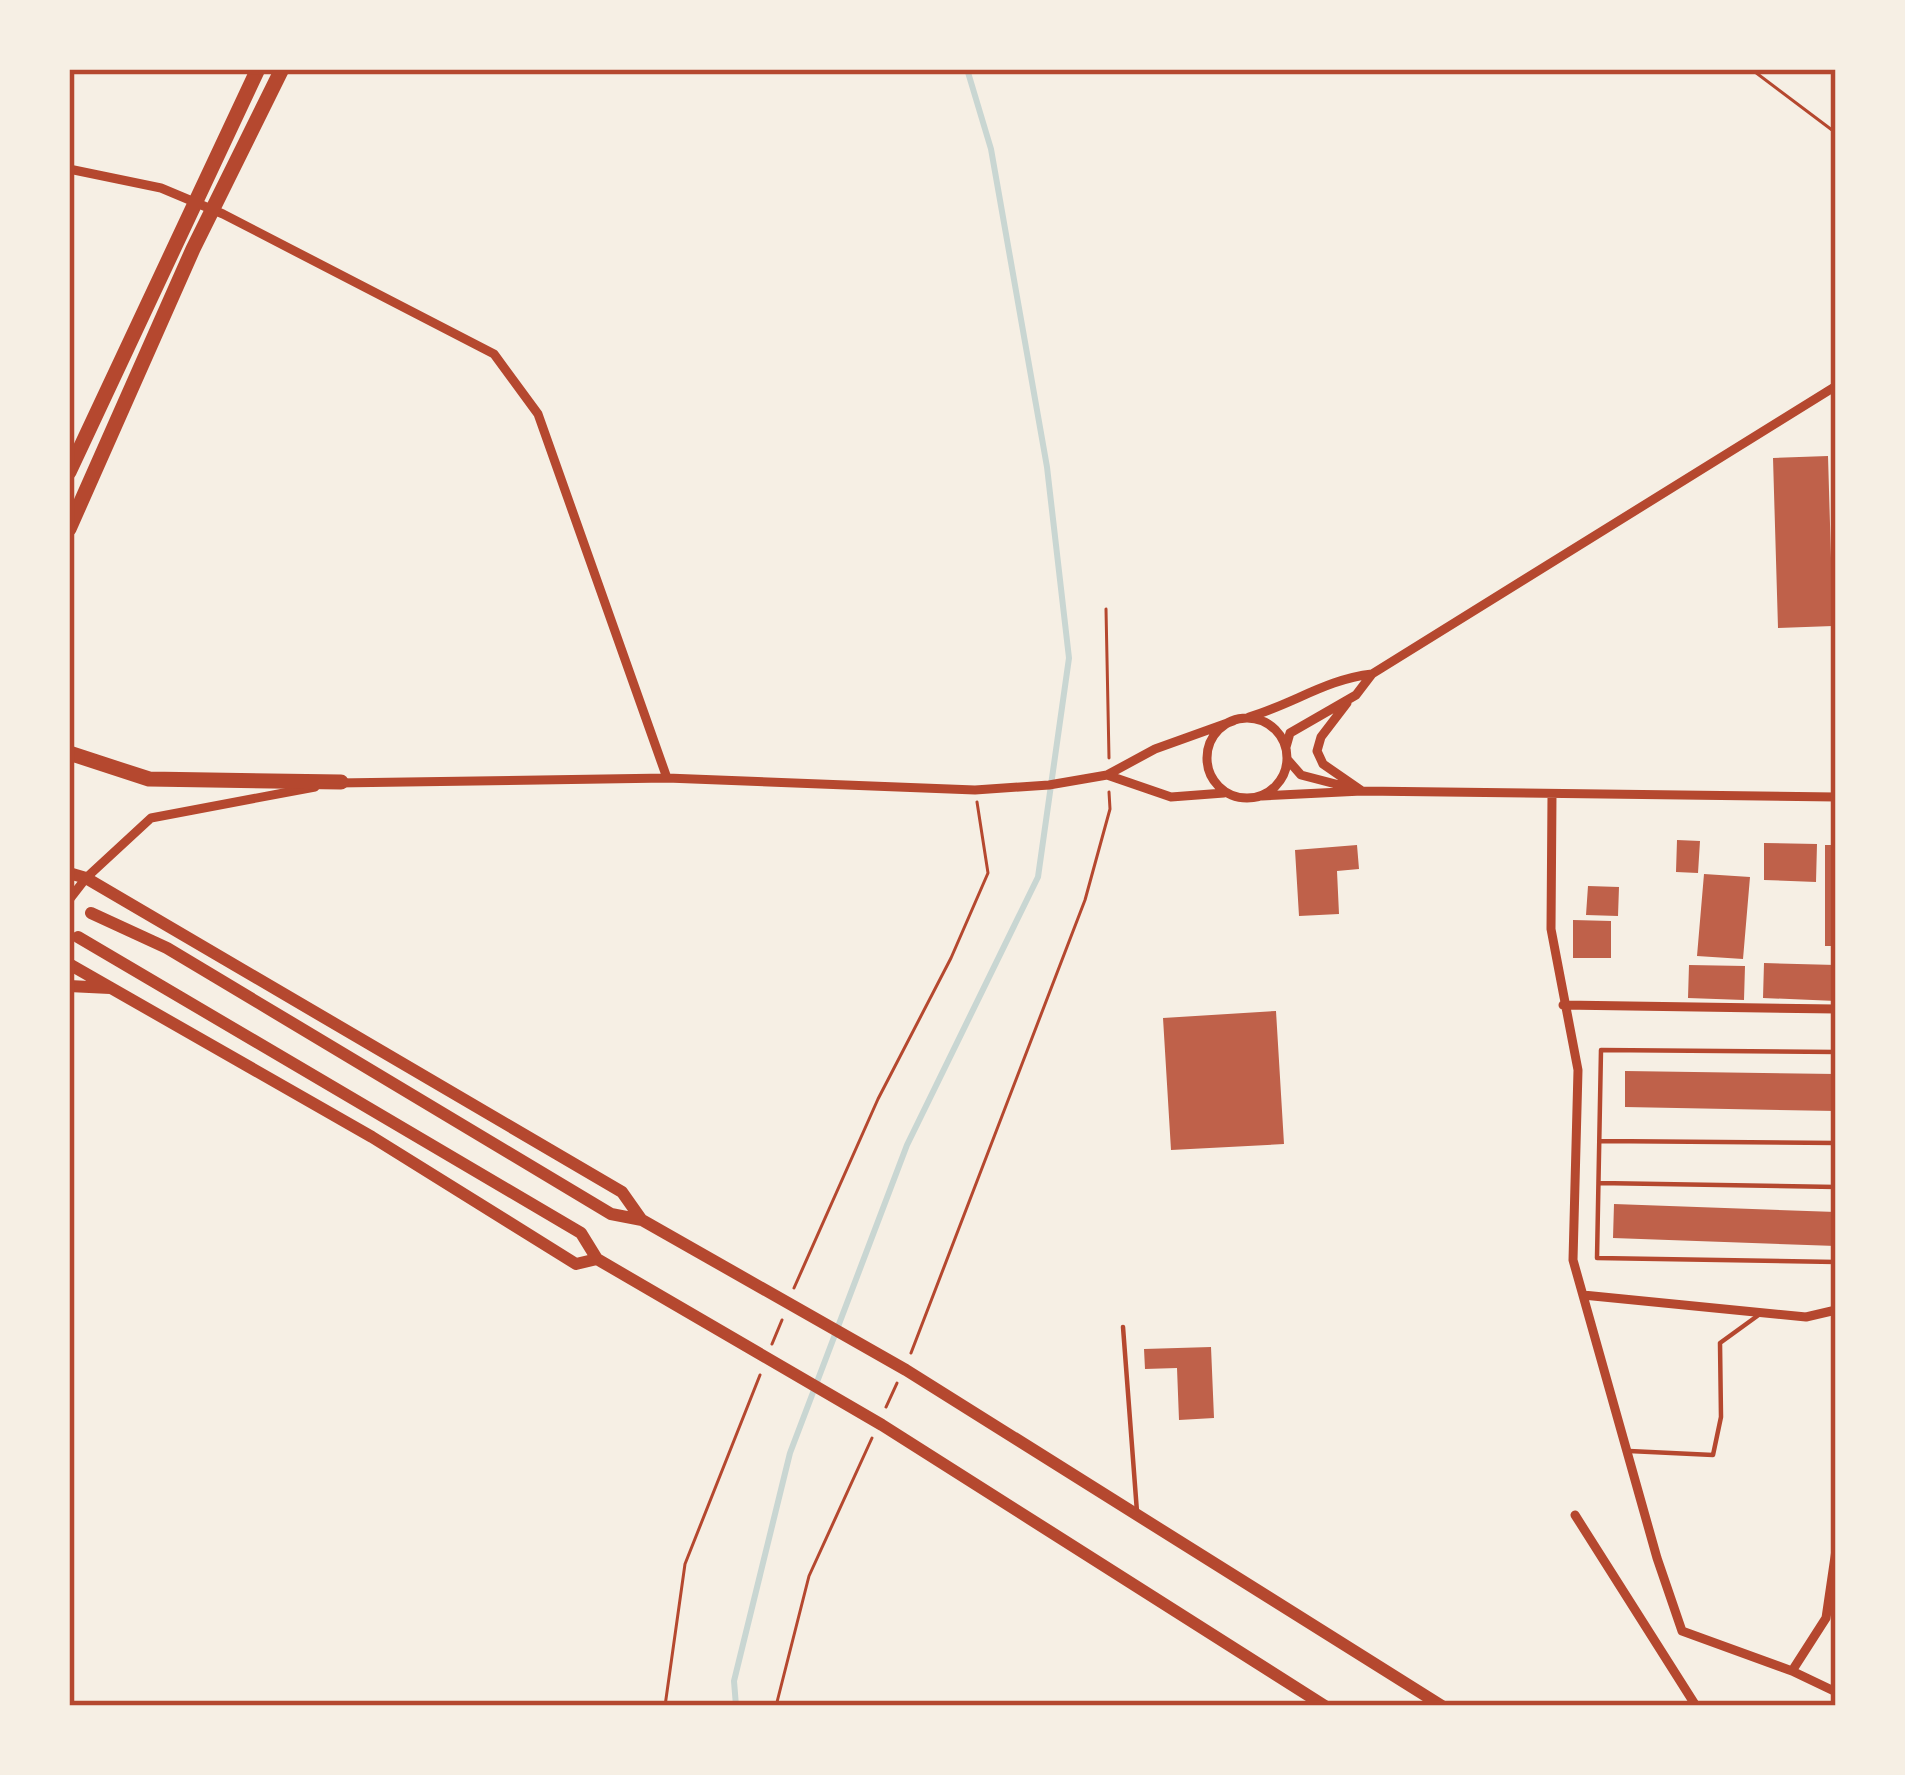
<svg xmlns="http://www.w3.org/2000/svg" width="1905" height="1775" font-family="'Titillium Web',sans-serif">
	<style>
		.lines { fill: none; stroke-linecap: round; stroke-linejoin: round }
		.stream { stroke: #c9d6d2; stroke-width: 6 }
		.building { fill: #bf614a }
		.path { stroke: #b5482f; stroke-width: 3 }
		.service { stroke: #b5482f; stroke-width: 4.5 }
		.minor { stroke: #b5482f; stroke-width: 9 }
		.tertiary { stroke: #b5482f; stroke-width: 12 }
		.primary { stroke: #b5482f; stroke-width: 15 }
		.neatline { fill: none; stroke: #b5482f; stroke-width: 4.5 }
	</style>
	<rect width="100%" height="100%" fill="#f6efe4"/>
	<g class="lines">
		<path class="stream" d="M736,1706L734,1681L790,1453L907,1145L1038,877L1069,658L1047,467L991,149L967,69"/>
	</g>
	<path class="building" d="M1828,456L1833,626L1778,628L1773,458Z
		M1677,840L1700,841L1698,873L1676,872Z
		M1764,843L1817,844L1816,882L1764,880Z
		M1357,845L1359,869L1337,871L1339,914L1299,916L1295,850Z
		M1825,845H1836V946H1825Z
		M1704,874L1750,877L1743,959L1697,956Z
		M1588,886L1619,887L1618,916L1586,915Z
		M1573,920L1611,921V958H1573Z
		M1764,963L1836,965V1001L1763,998Z
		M1689,965L1745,966L1744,1000L1688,998Z
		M1276,1011L1284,1144L1171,1150L1163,1018Z
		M1625,1071L1836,1074V1111L1625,1107Z
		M1614,1204L1836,1212V1246L1613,1238Z
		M1211,1347L1214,1418L1179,1420L1177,1368L1145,1369L1144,1349Z"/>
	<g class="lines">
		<path class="path" d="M1751,69L1836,133
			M1106,609L1109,758
			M794,1288L878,1099L951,958L988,873L977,802
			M772,1344L782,1320
			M911,1353L1085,900L1110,809L1109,792
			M886,1407L897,1383
			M665,1706L685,1564L760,1375
			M776,1706L809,1576L872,1438"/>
		<path class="service" d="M1836,1052L1601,1050L1597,1258L1836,1262
			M1600,1141L1836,1143
			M1599,1183L1836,1187
			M1123,1327L1137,1512
			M1629,1451L1713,1455L1721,1417L1720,1343L1760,1314"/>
		<path class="minor" d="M69,169L161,188L223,214L494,354L538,414L667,778
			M1347,703L1321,737L1317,751L1323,764L1362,791
			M1249,717C1293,704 1327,679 1372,674
			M1207 758a40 40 0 1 1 80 0a40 40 0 1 1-80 0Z
			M1286,747L1290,733L1356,695L1372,674L1836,386
			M1287,759L1301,775L1351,788
			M1107,775L1171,797L1224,793
			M337,783L667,778L975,790L1049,785L1107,775L1155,749L1233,721
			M1552,795L1551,929L1578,1070L1573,1260L1657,1558L1682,1631
			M1262,796L1362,791L1836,797
			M69,900L86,878L151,818L315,787
			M1563,1005L1836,1009
			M1583,1295L1806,1317L1836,1310
			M1575,1515L1696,1706
			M1682,1631L1792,1671L1836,1692
			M1792,1671L1826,1618L1836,1550"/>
		<path class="tertiary" d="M69,873L86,878L622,1192L641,1219
			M91,913L167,948L611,1214L642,1220L906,1370L1442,1706
			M78,937L581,1233L597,1259L882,1425L1325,1706
			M69,964L372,1137L576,1264L597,1259
			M69,986L110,988"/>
		<path class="primary" d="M69,472L258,69
			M69,529L193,249L282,69
			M69,753L149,779L341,782"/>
	</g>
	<rect width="1905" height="1775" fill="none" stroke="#f6efe4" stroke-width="144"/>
	<rect x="72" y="72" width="1761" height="1631" class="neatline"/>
</svg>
